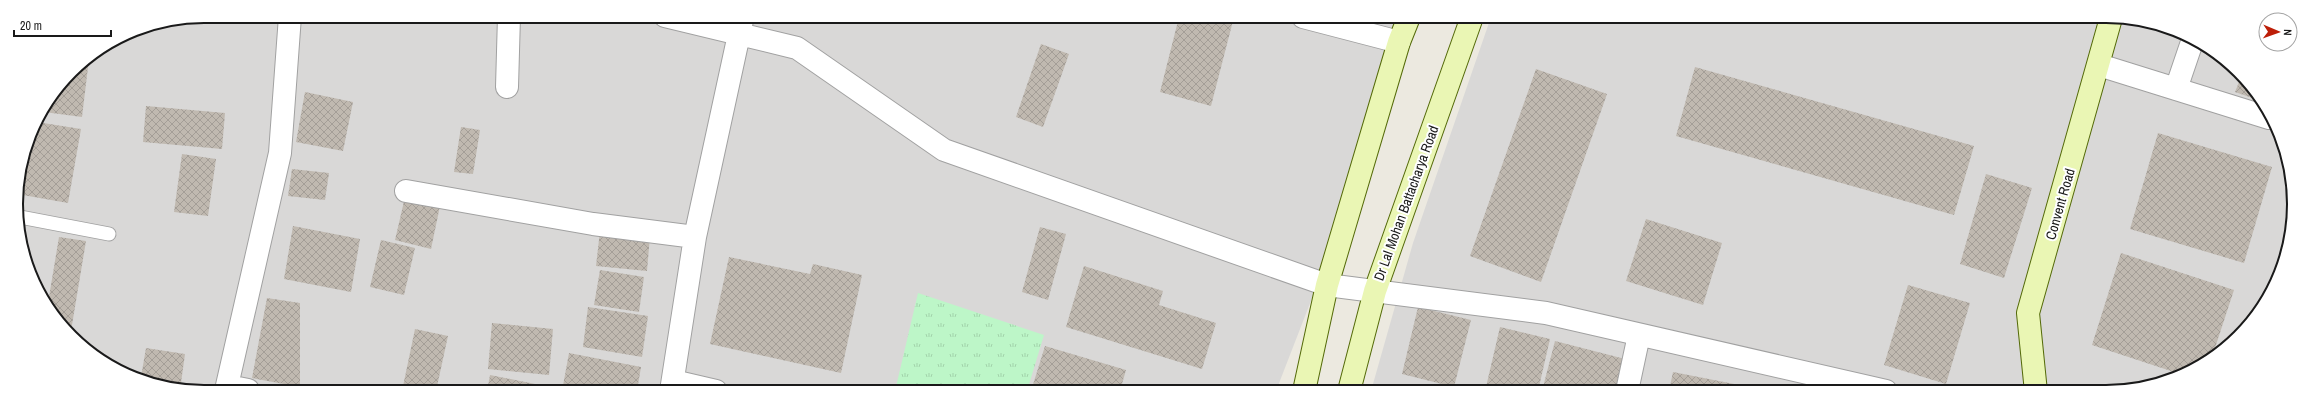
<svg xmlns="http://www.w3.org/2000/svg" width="2310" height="408" font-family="'Archivo Narrow',sans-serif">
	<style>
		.residential { fill: #d9d8d7 }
		.park { fill: url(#park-tufts) }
		.building { fill: url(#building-cross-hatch) }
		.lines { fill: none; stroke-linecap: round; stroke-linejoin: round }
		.lane-casing { stroke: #a1a1a1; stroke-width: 15 }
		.street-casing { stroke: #a1a1a1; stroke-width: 24 }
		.secondary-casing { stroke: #546a09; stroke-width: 24 }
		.lane { stroke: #fff; stroke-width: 13 }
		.street { stroke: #fff; stroke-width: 22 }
		.secondary { stroke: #eaf6b4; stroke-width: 22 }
		.labels { text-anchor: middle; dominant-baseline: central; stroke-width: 4; stroke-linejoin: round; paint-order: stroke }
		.street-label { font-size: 14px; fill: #1a1a1a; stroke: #fff }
		.rim { fill: none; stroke: #1a1a1a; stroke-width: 2 }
	</style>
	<defs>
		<pattern id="park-tufts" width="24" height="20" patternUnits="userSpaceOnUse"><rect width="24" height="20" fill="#bdf6c8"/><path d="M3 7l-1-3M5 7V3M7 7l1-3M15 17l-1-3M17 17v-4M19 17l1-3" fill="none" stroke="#a2d2ab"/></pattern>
		<pattern id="building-cross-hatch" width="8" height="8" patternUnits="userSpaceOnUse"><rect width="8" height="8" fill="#c0b9b0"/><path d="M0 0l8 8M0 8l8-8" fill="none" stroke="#a49e97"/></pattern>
	</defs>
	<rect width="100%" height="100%" fill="#ece9e0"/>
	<path class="residential" d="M204,16L1421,17L1276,391L180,390L110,367L63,328L26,264L16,192L30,132L71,71L132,30Z
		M1491,17L2130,18L2200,41L2255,89L2288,155L2292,228L2275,287L2239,337L2178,378L2119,392L1371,391L1413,243Z"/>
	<path class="park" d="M918,293L1044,335L1027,391H895Z"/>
	<path class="building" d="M1179,17H1234L1211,106L1160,92Z
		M1041,44L1069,54L1043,127L1016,117Z
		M89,59L82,117L44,112L71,71Z
		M1695,67L1974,146L1954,215L1676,136Z
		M1536,69L1607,94L1541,282L1470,256Z
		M2241,77L2255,89L2261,101L2235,92Z
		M305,92L353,102L343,151L296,142Z
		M146,106L225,113L222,149L143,142Z
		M37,122L81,129L68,203L17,194L30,132Z
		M461,127L480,130L473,174L454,172Z
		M2158,133L2272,167L2244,263L2130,229Z
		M182,154L216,159L208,216L174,212Z
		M292,169L329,173L325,200L288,196Z
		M1986,174L2032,188L2004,278L1960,264Z
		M405,197L440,206L431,249L395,240Z
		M1646,219L1722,243L1703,305L1626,281Z
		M293,226L360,239L351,292L284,279Z
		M1040,227L1066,234L1048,300L1022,292Z
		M600,231L650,236L647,271L596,266Z
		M59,237L86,241L71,331L63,328L48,303Z
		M381,240L415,248L404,295L370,287Z
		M2121,253L2234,290L2213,354L2183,375L2092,345Z
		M729,257L810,274L813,264L862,275L841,373L710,344Z
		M1084,266L1163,291L1159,305L1216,323L1202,369L1066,327Z
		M600,270L644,277L639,312L594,305Z
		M1908,285L1970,303L1946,384L1884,365Z
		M267,298L300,303V387L252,378Z
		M588,307L648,316L642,357L583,347Z
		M1418,307L1471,320L1454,387L1402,374Z
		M492,323L553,329L549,375L488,369Z
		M1500,327L1550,339L1538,391H1504L1486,387Z
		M415,329L448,336L436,391H402Z
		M1555,341L1629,360L1621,391H1560L1543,387Z
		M1045,346L1126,370L1120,391H1031Z
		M146,348L185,354L180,390L141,377Z
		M569,353L641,367L637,391H562Z
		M1673,372L1770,391H1669Z
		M490,375L550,387L549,391H487Z
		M1398,386L1422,390V391H1397Z"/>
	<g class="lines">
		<defs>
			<path id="lane" d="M20,217L109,234"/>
			<path id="street" d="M665,16L797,48L944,150L1327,285L1546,313L1886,391
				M1303,17L1399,42
				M2099,65L2269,118
				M507,87L509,16
				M2176,89L2193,39
				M406,191L593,224L695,237
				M673,381L716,391
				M228,386L248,390
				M226,390L280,153L290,16
				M671,391L695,237L743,16
				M1627,391L1639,335"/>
			<path id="secondary" d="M1304,391L1327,285L1399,42L1409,17
				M1349,391L1375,291L1472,17
				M2036,392L2028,313L2111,18"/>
		</defs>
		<use href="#lane" class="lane-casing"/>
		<use href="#street" class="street-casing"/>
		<use href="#secondary" class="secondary-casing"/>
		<use href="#lane" class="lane"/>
		<use href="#street" class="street"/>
		<use href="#secondary" class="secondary"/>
	</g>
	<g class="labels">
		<g class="street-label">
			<text transform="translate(1406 203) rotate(-70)">Dr Lal Mohan Battacharya Road</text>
			<text transform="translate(2060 204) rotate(-74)">Convent Road</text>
		</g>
	</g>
	<path d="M0 0H2310V408H0ZM204 23H2106A181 181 0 0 1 2287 204V204A181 181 0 0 1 2106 385H204A181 181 0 0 1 23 204V204A181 181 0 0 1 204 23Z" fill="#fff" fill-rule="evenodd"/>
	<path class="rim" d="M204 23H2106A181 181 0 0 1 2287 204V204A181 181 0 0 1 2106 385H204A181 181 0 0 1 23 204V204A181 181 0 0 1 204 23Z"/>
	<g transform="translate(2278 32) rotate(92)"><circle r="19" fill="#ffffff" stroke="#a3a3a3"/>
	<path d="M0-3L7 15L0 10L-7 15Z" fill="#bd1e08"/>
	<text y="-6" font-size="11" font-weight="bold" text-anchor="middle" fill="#1a1a1a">N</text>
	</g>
	<path d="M14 30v6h97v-6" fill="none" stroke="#1a1a1a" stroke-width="2"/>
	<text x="20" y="30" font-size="12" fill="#1a1a1a" stroke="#ffffff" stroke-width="3" paint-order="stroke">20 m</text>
</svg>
